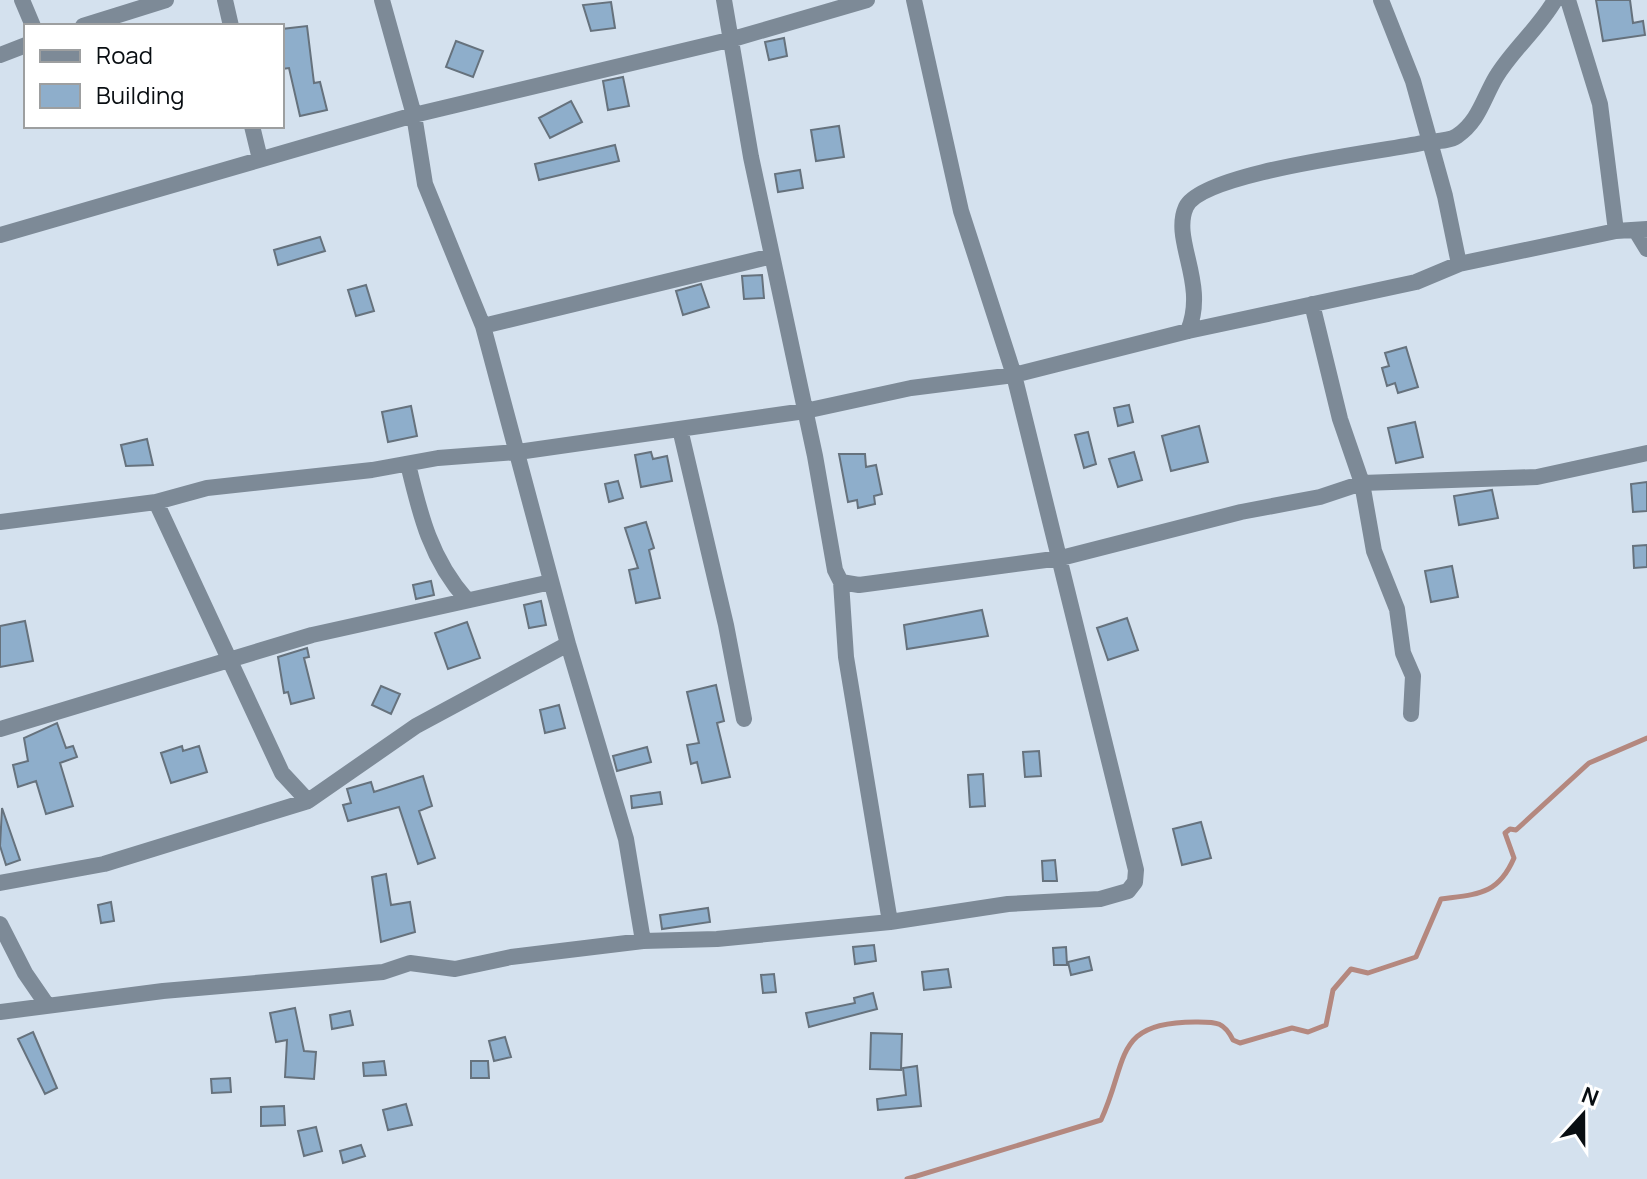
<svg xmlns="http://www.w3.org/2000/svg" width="1647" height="1179" font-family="Manrope,sans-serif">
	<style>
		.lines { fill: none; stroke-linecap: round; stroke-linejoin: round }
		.stream { stroke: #b4887f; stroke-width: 5 }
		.building { fill: #8eaecb; stroke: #66727d; stroke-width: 2 }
		.street { stroke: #7d8a97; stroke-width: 16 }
	</style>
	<rect width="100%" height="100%" fill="#d4e1ee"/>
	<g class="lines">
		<path class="stream" d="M907,1179L1101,1120C1129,1060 1112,1021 1198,1022C1217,1022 1224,1022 1233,1040L1240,1043L1292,1028L1308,1032L1326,1025L1333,990L1351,969L1368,973L1416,957L1441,899C1478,894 1498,895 1514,858L1505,833L1510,829L1516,830L1589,763L1647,738"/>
	</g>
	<path class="building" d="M1596,0H1630L1633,23L1643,21L1645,35L1603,41Z
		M611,2L615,28L591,31L583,5Z
		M307,26L314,83L320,82L327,110L300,116L289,68L282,69V29Z
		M784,38L787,56L769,60L765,42Z
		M456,41L483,51L473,77L446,67Z
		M623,77L629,106L608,110L603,81Z
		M571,101L582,122L550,138L539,118Z
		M839,126L844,157L816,161L811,130Z
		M615,145L619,161L539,180L535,164Z
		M800,170L803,188L778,192L775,174Z
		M320,237L325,251L278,265L274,250Z
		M762,275L764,298L744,299L742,276Z
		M701,284L709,307L683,315L676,291Z
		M366,285L374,311L356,316L348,290Z
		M1406,347L1418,387L1398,393L1395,383L1387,386L1382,368L1389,366L1385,353Z
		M1129,405L1133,422L1118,426L1114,408Z
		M411,406L417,436L388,442L382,412Z
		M1415,422L1423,457L1396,463L1388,428Z
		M1199,426L1208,462L1171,471L1162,436Z
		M1088,432L1096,464L1084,468L1075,435Z
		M147,439L153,465L126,466L121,445Z
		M651,452L653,459L667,456L672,481L641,487L635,455Z
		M1134,452L1142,480L1118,487L1109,459Z
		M839,454H865L866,467L876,465L882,494L874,496L875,504L858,508L857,500L848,502Z
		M618,481L623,498L609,502L605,484Z
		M1647,482V511L1633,512L1631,484Z
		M1492,490L1498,518L1459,525L1454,496Z
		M646,522L654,548L649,550L660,598L636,603L629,570L638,568L625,528Z
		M1647,545V567L1634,568L1633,546Z
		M1452,566L1458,597L1431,602L1425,571Z
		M431,581L434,595L416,599L413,585Z
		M541,601L546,625L529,628L524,605Z
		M982,610L988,636L907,649L904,625Z
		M1127,618L1138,650L1108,660L1097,628Z
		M25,621L33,661L0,667V626Z
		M467,622L480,658L448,669L435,633Z
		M307,648L309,657L304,658L314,698L291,704L288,692L284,693L278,657Z
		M716,685L724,721L717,723L730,777L702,783L697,762L691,764L687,745L699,743L687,692Z
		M381,686L400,694L391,714L372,705Z
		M559,705L565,728L545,733L540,710Z
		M57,723L66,748L73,746L77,757L60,763L73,806L46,814L36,781L18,787L13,765L28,761L24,738Z
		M182,746L183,751L199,746L207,772L171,783L161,753Z
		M647,747L651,762L617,771L613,756Z
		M1039,751L1041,776L1025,777L1023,752Z
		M983,774L985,806L970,807L968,775Z
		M423,776L432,806L419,811L435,858L418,864L399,807L348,821L343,805L351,803L347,789L371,782L374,792Z
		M660,792L662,804L632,808L631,796Z
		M2,808L20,860L6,865L0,846Z
		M1201,822L1211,858L1182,865L1173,829Z
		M1055,860L1057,881H1043L1042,861Z
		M386,874L391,905L410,902L415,932L381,942L372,877Z
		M111,902L114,921L101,923L98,905Z
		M708,908L710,922L662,929L660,915Z
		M874,945L876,961L855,964L853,947Z
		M1066,947L1067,965H1054L1053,948Z
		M1089,957L1092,970L1071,975L1068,962Z
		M948,969L951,987L924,990L922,972Z
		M774,974L776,992L763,993L761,975Z
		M873,993L877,1009L809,1027L806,1013L855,1003L854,998Z
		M295,1008L304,1051L316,1052L314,1079L285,1077L287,1040L276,1042L270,1013Z
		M350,1011L353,1025L332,1029L330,1015Z
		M33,1032L57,1088L45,1094L18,1039Z
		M871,1033L902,1034L901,1070L870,1069Z
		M505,1037L511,1057L494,1061L489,1041Z
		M384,1061L386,1075L364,1076L363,1063Z
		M471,1061H488L489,1078H471Z
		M917,1066L921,1106L878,1110L877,1099L906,1095L903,1068Z
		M230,1078L231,1092L212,1093L211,1079Z
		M406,1104L412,1125L388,1130L383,1110Z
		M284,1106L285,1125L261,1126V1107Z
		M316,1127L322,1151L304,1156L298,1131Z
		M361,1145L365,1156L343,1163L340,1151Z"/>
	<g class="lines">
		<path class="street" d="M22,0L33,26
			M225,0L231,26
			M382,0L414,115L425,184L483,326L568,644L626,839L643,941
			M724,0L751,157L815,456L835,570L841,582L859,585L1061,558L1241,512L1320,497L1362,483L1537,477L1647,453
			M1381,0L1413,81L1445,196L1459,264
			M1568,0L1600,104L1616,231
			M83,26L166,0
			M0,55L26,45
			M252,126L260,159
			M1636,231L1647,249
			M0,235L414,115L733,39L867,0
			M1312,304L1340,419L1362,483L1374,551L1397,609L1403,653L1413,676L1411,714
			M483,326L772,256
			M1188,331C1208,283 1171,240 1186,207C1202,172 1380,152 1422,143C1432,141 1448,142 1457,136C1479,121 1483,99 1496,77C1513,49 1539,28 1555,0
			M680,429L726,625L744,719
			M408,464C420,515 431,560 467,600
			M156,502L282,773L308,801
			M0,522L156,502L207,488L372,470L438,458L518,452L805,411L911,388L1014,375L1188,331L1416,282L1459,264L1616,231L1647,229
			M841,582L846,657L890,922
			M0,729L312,635L551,582
			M0,883L104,864L308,801L416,726L568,644
			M0,924L25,973L47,1005
			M0,1012L163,991L383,972L410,963L455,969L511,957L643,941L717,939L890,922L1008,904L1100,899L1128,891L1135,882L1136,870L1014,375L961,211L914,0"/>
	</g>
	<rect x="24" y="24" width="260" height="104" fill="#ffffff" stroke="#9d9fa0" stroke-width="2"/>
	<rect x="40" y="50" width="40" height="12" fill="#7d8a97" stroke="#9d9fa0" stroke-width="2"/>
	<text x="96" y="64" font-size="24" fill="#090e12">Road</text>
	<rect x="40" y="84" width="40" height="24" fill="#8eaecb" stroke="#9d9fa0" stroke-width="2"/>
	<text x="96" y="104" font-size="24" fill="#090e12">Building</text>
	<g transform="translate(1583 1115) rotate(21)" stroke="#ffffff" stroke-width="6" paint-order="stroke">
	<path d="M0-6L14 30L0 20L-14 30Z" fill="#090e12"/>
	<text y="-12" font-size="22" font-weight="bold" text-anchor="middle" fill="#090e12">N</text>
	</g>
</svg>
